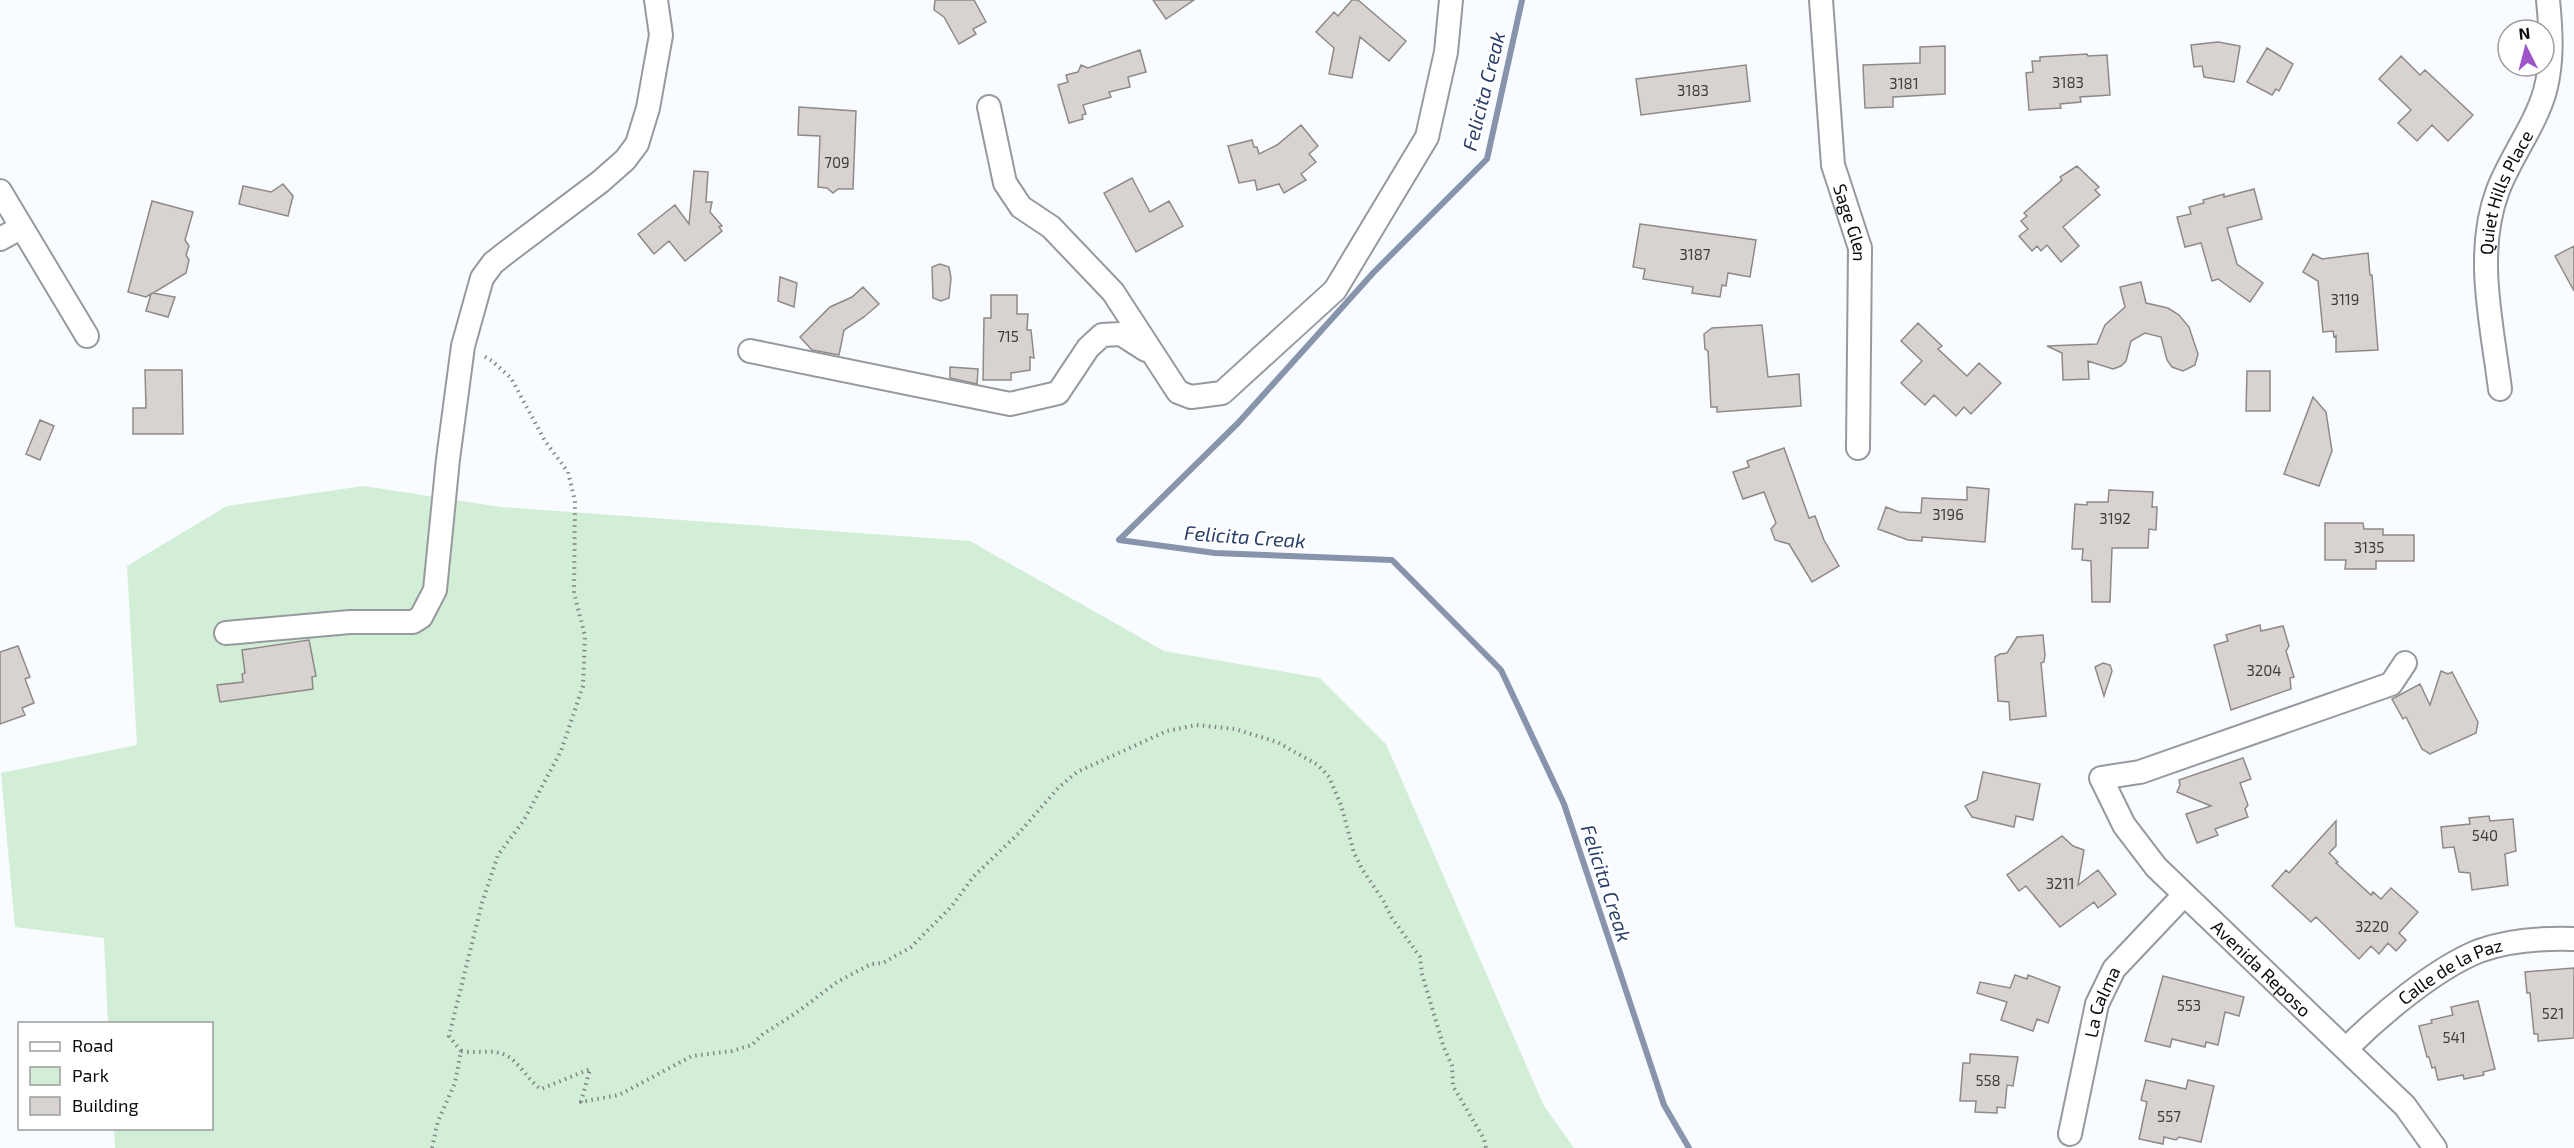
<svg xmlns="http://www.w3.org/2000/svg" width="2574" height="1148" font-family="'Exo 2',sans-serif">
	<style>
		.green { fill: #d2eed6 }
		.lines { fill: none; stroke-linecap: round; stroke-linejoin: round }
		.stream { stroke: #8894ab; stroke-width: 6 }
		.building { fill: #d8d3d0; stroke: #8f8a87; stroke-width: 1.5 }
		.minor-casing { stroke: #969a9e; stroke-width: 26 }
		.path { stroke: #828487; stroke-width: 4; stroke-dasharray: 1.5 4.5; stroke-linecap: butt }
		.minor { stroke: #fff; stroke-width: 22 }
		.labels { text-anchor: middle; dominant-baseline: central; stroke-width: 4.5; stroke-linejoin: round; paint-order: stroke }
		.number-label { font-size: 15px; fill: #3e3d3e }
		.street-label { font-size: 18px; fill: #0a0b0d; stroke: #fff }
		.water-label { font-size: 20px; font-style: italic; fill: #293f69; stroke: #fff }
	</style>
	<rect width="100%" height="100%" fill="#f8fbff"/>
	<path class="green" d="M363,486L501,507L970,541L1164,651L1320,678L1386,744L1544,1106L1574,1148H115L114,1129L212,1128V1024L108,1023L104,938L15,927L1,773L137,745L127,566L227,506Z"/>
	<g class="lines">
		<path class="stream" d="M1522,0L1487,159L1374,272L1238,423L1119,540L1215,553L1392,560L1501,670L1564,804L1664,1105L1689,1148"/>
	</g>
	<path class="building" d="M935,0H974L986,22L973,29L976,34L959,44L944,17L934,10Z
		M1153,0H1194L1166,19Z
		M1352,0H1358L1406,41L1389,61L1360,37L1352,78L1329,74L1334,48L1316,32L1334,12L1338,16Z
		M2218,42L2240,46L2234,82L2204,77L2202,66L2194,67L2191,45Z
		M1945,46V94L1893,97V107L1865,108L1863,65L1920,63V47Z
		M2267,48L2293,64L2279,91L2276,89L2272,95L2247,82Z
		M1140,50L1146,72L1128,77L1130,87L1109,92L1111,97L1083,105L1086,114L1082,115L1083,119L1069,123L1058,85L1068,82L1066,75L1078,72L1081,65L1088,68Z
		M2087,54L2088,56L2107,55L2110,95L2080,97L2081,102L2060,104L2061,108L2029,110L2026,73L2033,72L2032,61H2040V57Z
		M2401,56L2420,75L2425,70L2473,115L2448,141L2432,125L2417,141L2398,123L2411,110L2379,79Z
		M1746,65L1750,101L1641,115L1636,79Z
		M799,107L856,111L853,189H838L833,193L827,188L818,187L820,136L798,135Z
		M1301,125L1318,146L1309,154L1316,162L1301,174L1306,180L1284,193L1279,184L1257,190L1255,180L1239,183L1228,146L1252,140L1254,147H1257L1259,154L1277,145Z
		M2077,166L2099,187L2095,190L2100,195L2063,227L2079,246L2061,262L2047,245L2041,251L2037,246L2032,251L2019,236L2028,229L2021,221L2027,216L2024,213L2062,180L2060,177Z
		M694,171L708,172L706,202H712L710,212L722,226L719,227L722,231L685,261L669,241L654,254L638,234L675,205L689,224Z
		M1132,178L1150,212L1169,201L1183,226L1136,252L1104,193Z
		M283,184L293,196L288,216L239,204L243,186L271,192Z
		M2254,189L2262,219L2227,228L2237,264L2263,283L2250,302L2218,279L2212,281L2201,243L2185,247L2177,217L2191,214L2189,207L2204,203L2203,200L2224,194V197Z
		M152,201L193,212L185,240L189,246L186,255L189,260L186,273L153,293L175,297L168,317L146,311L151,294L146,297L128,292Z
		M1640,224L1756,240L1750,277L1728,273L1726,286L1722,285L1720,297L1692,293L1693,287L1643,279L1645,269L1633,267Z
		M2574,246V291L2555,256Z
		M2368,253L2370,275H2372L2378,350L2336,352V336L2334,337L2333,331L2323,332L2318,281L2303,272L2313,254L2322,259Z
		M940,264L949,267L951,278L949,298L941,301L933,298L932,267Z
		M780,277L797,283L794,307L778,301Z
		M2141,282L2146,303L2168,308L2179,315L2189,327L2198,354L2195,365L2183,371L2172,367L2167,360L2161,337L2145,333L2131,341L2126,361L2121,366L2113,369L2088,361L2089,379L2063,380L2062,353L2047,346L2097,344L2105,325L2125,307L2120,287Z
		M863,287L879,304L864,317L844,330L839,355L812,350L800,337L830,307L852,297Z
		M991,295H1017V314H1028L1027,330H1031L1034,358L1030,357V370L1011,373V380H983L984,318H991Z
		M1918,323L1942,346L1938,349L1967,376L1979,363L2001,383L1971,414L1964,407L1956,416L1934,395L1925,405L1901,383L1922,361L1901,341Z
		M1762,325L1768,377L1799,374L1801,406L1717,412V407H1711L1708,351L1705,349L1704,334L1712,328Z
		M950,367L978,369L977,384L950,378Z
		M145,370H182L183,434H133V408H146Z
		M2247,371H2270V411H2246Z
		M2313,397L2326,412L2332,451L2319,486L2284,474Z
		M40,420L54,426L40,460L26,454Z
		M1784,448L1809,518L1815,516L1824,540L1839,566L1812,582L1789,544L1775,540L1771,529L1776,523L1764,492L1743,499L1733,472L1749,467L1747,461Z
		M1967,487L1989,489L1985,542L1922,537V541L1908,540L1878,529L1886,507L1899,512L1921,513L1922,498L1967,500Z
		M2109,490L2153,492L2152,507H2157L2156,530L2149,529L2148,548H2112L2110,602H2092L2091,561L2082,560L2083,549H2072L2075,504L2087,505V502H2108Z
		M2325,523H2363L2364,529H2383V535H2414V561H2376V569H2345L2346,560H2325Z
		M2260,625L2261,631L2283,626L2289,646L2286,651L2294,677L2290,678L2291,689L2231,710L2214,645L2228,641L2226,635Z
		M2043,635L2045,655L2044,662L2041,663L2046,716L2010,720L2009,702L1998,701L1995,657L2000,654L2007,653L2017,637Z
		M309,640L316,676L312,677L313,689L220,702L217,685L243,682L242,674L245,673L242,650Z
		M18,646L30,677L25,679L34,703L22,708L25,715L0,724V652Z
		M2103,663L2110,665L2112,671L2104,696L2095,667Z
		M2441,671L2448,674L2452,672L2478,722L2476,733L2430,754L2422,749L2406,717L2403,719L2392,699L2420,684L2430,705Z
		M2243,758L2251,779L2240,783L2248,805L2245,809L2248,817L2215,829L2218,835L2197,843L2186,814L2211,806L2177,792L2180,785L2179,780Z
		M1983,772L2040,784L2033,820L2016,816L2014,827L1972,817L1965,806L1977,800Z
		M2489,816L2490,821L2513,819L2516,851L2505,854L2508,885L2472,890L2470,873L2459,872L2454,847L2443,848L2441,827L2470,824L2469,818Z
		M2336,821V846L2329,853L2338,862L2336,863L2371,895L2373,892L2381,899L2391,888L2418,912L2399,933L2406,940L2396,951L2388,943L2379,954L2371,946L2359,959L2316,917L2311,922L2272,886L2286,870L2289,873Z
		M2062,836L2073,846L2084,850L2078,885L2098,870L2116,894L2098,908L2094,902L2060,927L2026,886L2019,891L2007,875Z
		M2574,968V1038L2538,1041V1034H2534L2530,993H2527L2525,972Z
		M2015,975L2027,979L2028,975L2060,987L2048,1023L2037,1019L2033,1031L2001,1020L2007,1002L1977,993L1980,982L2010,988Z
		M2163,976L2244,997L2239,1016L2225,1012L2218,1045L2206,1042L2205,1047L2172,1039L2170,1047L2145,1041Z
		M2478,1001L2495,1069L2483,1072L2484,1075L2464,1079L2463,1075L2438,1080L2435,1067L2432,1068L2429,1057H2427L2419,1026L2432,1023L2431,1020L2453,1015L2451,1007Z
		M1970,1054L2018,1057L2013,1086L2007,1085L2005,1108L1997,1107V1113L1975,1112L1976,1101H1960L1963,1063H1970Z
		M2146,1080L2186,1089L2188,1080L2214,1086L2201,1142L2179,1137L2176,1140L2164,1137L2163,1144L2139,1139L2147,1102L2141,1100Z"/>
	<g class="lines">
		<defs>
			<g id="minor">
				<path id="s1" d="M1821,0L1833,165L1860,248L1858,448"/>
				<path d="M989,107L1005,183L1021,207L1051,227L1113,292L1178,392L1191,397L1222,393L1335,290L1427,137L1446,52L1451,0"/>
				<path d="M0,191L87,336"/>
				<path d="M0,239L20,228"/>
				<path d="M750,351L1010,404L1058,393L1088,348L1102,335L1121,334L1146,350"/>
				<path id="s2" d="M2500,389C2492,324 2474,253 2498,190C2511,156 2535,126 2545,91C2553,61 2551,30 2548,0"/>
				<path d="M226,633L350,622H413L421,617L435,590L448,459L463,346L482,278L493,263L507,252L600,182L625,160L637,144L648,108L661,35L656,0"/>
				<path id="s3" d="M2405,663L2391,684L2140,772L2101,778L2124,825L2156,867L2405,1106L2435,1148"/>
				<path id="s4" d="M2347,1048C2380,1015 2436,968 2479,951C2509,940 2543,938 2574,939"/>
				<path id="s5" d="M2070,1134L2097,1004L2114,969L2184,895"/>
			</g>
		</defs>
		<use href="#minor" class="minor-casing"/>
		<path class="path" d="M461,1051L449,1036L482,903L498,855L524,820L561,751L583,686L585,636L574,593L575,501L568,472L545,441L511,378L492,361L482,355
			M432,1148L438,1121L455,1083L461,1051C475,1054 490,1049 503,1054C518,1059 527,1080 541,1089L590,1069L581,1102L619,1095L692,1056L732,1051L752,1045L763,1034L796,1013L837,982L871,964L883,963L911,947L951,907L974,876L1019,833L1058,788L1077,772L1167,731L1196,725L1235,729L1277,742L1318,765L1329,777L1341,805L1354,853L1362,869L1383,900L1392,918L1420,957L1422,974L1444,1048L1452,1066L1453,1086L1484,1139L1486,1148"/>
		<use href="#minor" class="minor"/>
	</g>
	<g class="labels">
		<g class="number-label">
			<text x="2068" y="82">3183</text>
			<text x="1904" y="83">3181</text>
			<text x="1693" y="90">3183</text>
			<text x="837" y="162">709</text>
			<text x="1695" y="254">3187</text>
			<text x="2345" y="299">3119</text>
			<text x="1008" y="336">715</text>
			<text x="1948" y="514">3196</text>
			<text x="2115" y="518">3192</text>
			<text x="2369" y="547">3135</text>
			<text x="2264" y="670">3204</text>
			<text x="2485" y="835">540</text>
			<text x="2060" y="883">3211</text>
			<text x="2372" y="926">3220</text>
			<text x="2189" y="1005">553</text>
			<text x="2553" y="1013">521</text>
			<text x="2454" y="1037">541</text>
			<text x="1988" y="1080">558</text>
			<text x="2169" y="1116">557</text>
		</g>
		<g class="street-label">
			<text stroke="none"><textPath href="#s2" startOffset="201">Quiet Hills Place</textPath></text>
			<text stroke="none"><textPath href="#s1" startOffset="226">Sage Glen</textPath></text>
			<text stroke="none"><textPath href="#s3" startOffset="582">Avenida Reposo</textPath></text>
			<text stroke="none"><textPath href="#s4" startOffset="130">Calle de la Paz</textPath></text>
			<text stroke="none"><textPath href="#s5" startOffset="136">La Calma</textPath></text>
		</g>
		<g class="water-label">
			<text transform="translate(1483 91) rotate(-76)">Felicita Creak</text>
			<text transform="translate(1245 536) rotate(4)">Felicita Creak</text>
			<text transform="translate(1607 883) rotate(72)">Felicita Creak</text>
		</g>
	</g>
	<rect x="18" y="1022" width="195" height="108" fill="#ffffff" stroke="#9d9d9e" stroke-width="1.5"/>
	<rect x="30" y="1042" width="30" height="9" fill="#ffffff" stroke="#9d9d9e" stroke-width="1.5"/>
	<text x="72" y="1052" font-size="18" fill="#0a0b0d">Road</text>
	<rect x="30" y="1067" width="30" height="18" fill="#d2eed6" stroke="#9d9d9e" stroke-width="1.5"/>
	<text x="72" y="1082" font-size="18" fill="#0a0b0d">Park</text>
	<rect x="30" y="1097" width="30" height="18" fill="#d8d3d0" stroke="#9d9d9e" stroke-width="1.5"/>
	<text x="72" y="1112" font-size="18" fill="#0a0b0d">Building</text>
	<g transform="translate(2526 48) rotate(354)"><circle r="28" fill="#ffffff" stroke="#9d9d9e" stroke-width="1.5"/>
	<path d="M0-4.5L10 22L0 15L-10 22Z" fill="#9e55c8"/>
	<text y="-9" font-size="16" font-weight="bold" text-anchor="middle" fill="#0a0b0d">N</text>
	</g>
</svg>
